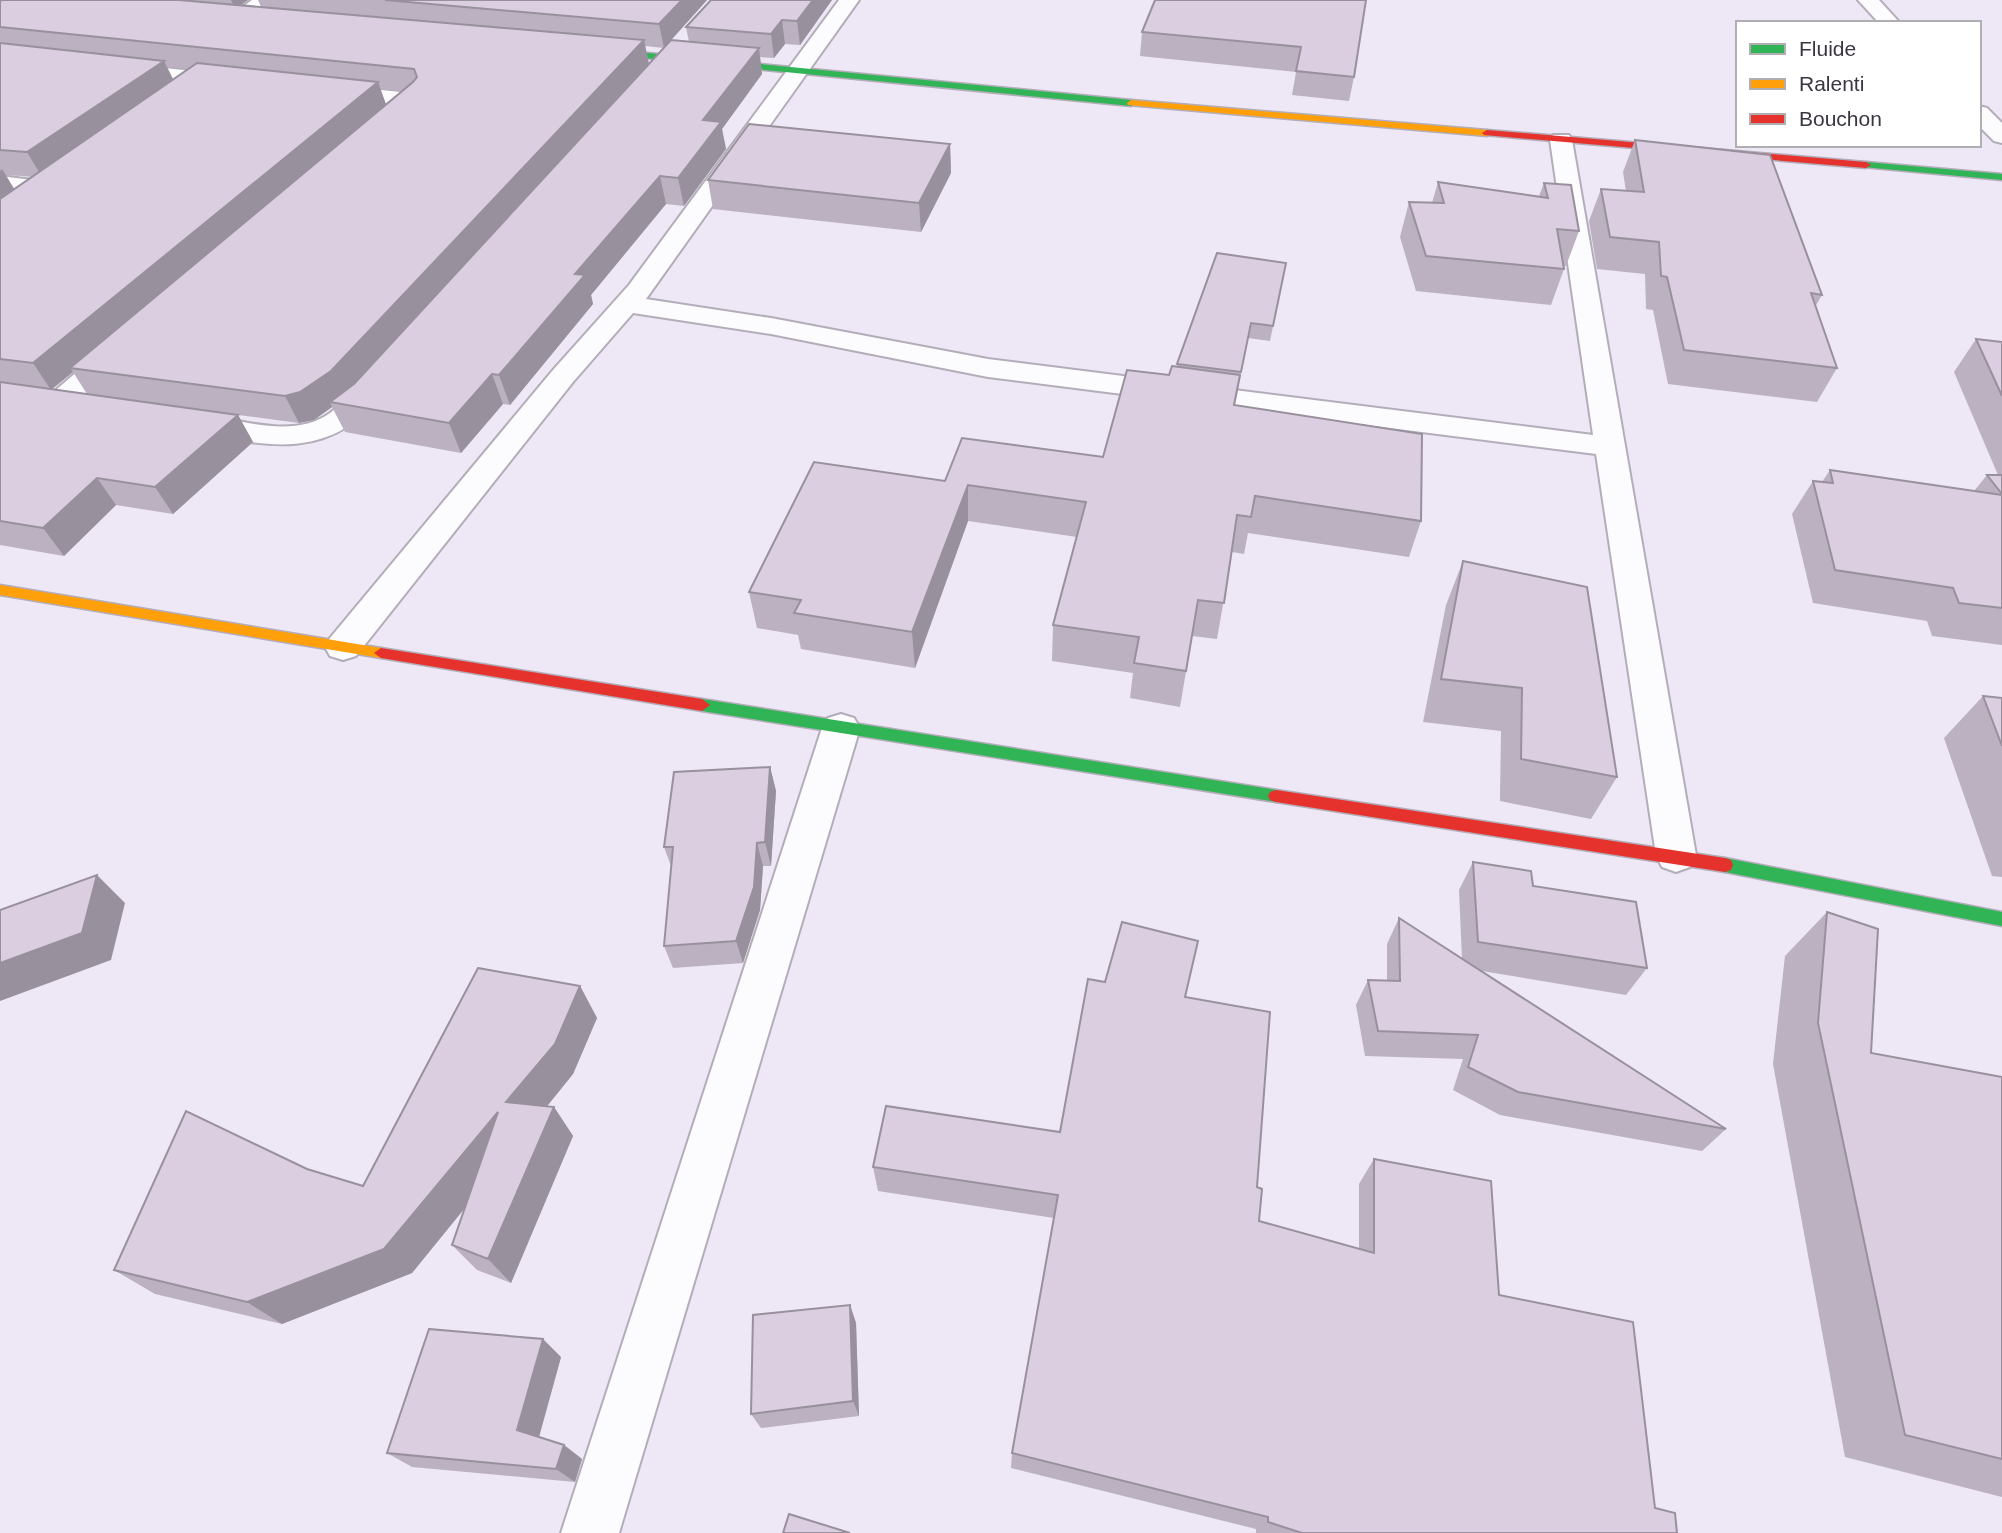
<svg xmlns="http://www.w3.org/2000/svg" width="2002" height="1533" font-family="Arial,sans-serif">
	<style>
		.lines { fill: none; stroke-linecap: round; stroke-linejoin: round }
		.street-casing { stroke: #b3adb9; stroke-width: 4 }
		.fast-casing { stroke: #b3adb9; stroke-width: 3 }
		.slow-casing { stroke: #b3adb9; stroke-width: 3 }
		.jam-casing { stroke: #b3adb9; stroke-width: 3 }
		.street { fill: #fcfbfe; fill-rule: evenodd }
		.fast { fill: #30b455; fill-rule: evenodd }
		.slow { fill: #ff9f0a; fill-rule: evenodd }
		.jam { fill: #e5322d; fill-rule: evenodd }
		.wall { fill: #bbb1c1; fill-rule: evenodd }
		.shaded-wall { fill: #99909d }
		.building { fill: #dacee0; stroke: #99909d; stroke-width: 2 }
	</style>
	<rect width="100%" height="100%" fill="#eee7f5"/>
	<g class="lines">
		<defs>
			<path id="street" d="M252,0H275L242,23H228L225,19Z
				M839,0H859L646,299L771,318L988,359L1593,435L1550,140L1553,135H1569L1572,140L1696,855L1690,867L1676,872L1662,867L1656,855L1596,454L988,377L771,334L633,313L573,382L356,656L343,660L330,656L325,647L330,638L553,370L629,285Z
				M1858,0H1879L1900,23H1879Z
				M117,63L231,75L242,81L231,87L110,73L106,69L110,65Z
				M329,85L412,93L423,100L412,107L321,96L318,91L321,86Z
				M1979,106L1987,108L2002,123V143L1994,141L1979,126Z
				M0,176L57,183L60,188L57,193L48,195L0,190Z
				M120,341L130,343L134,349L130,355L69,408L59,411L49,408L44,402L49,396L110,343Z
				M376,375L386,378L390,384C336,463 267,449 185,428L181,422L185,416L196,413C237,419 293,440 330,413C346,401 357,380 376,375Z
				M841,714L854,718L860,728L619,1533H561L822,728L828,718Z"/>
			<path id="fast" d="M596,48L1131,100L1135,103L1131,106L593,53V49Z
				M1866,162L2002,174V180L1863,167L1861,165Z
				M702,699L1276,790L1282,792L1284,796L1282,800L1276,802L702,711L694,705Z
				M1725,858L2002,912V926L1725,872L1719,870L1717,865L1719,860Z"/>
			<path id="slow" d="M1131,100L1487,130L1492,133L1487,136L1128,105L1127,103Z
				M0,585L381,648L388,653L381,658L0,595Z"/>
			<path id="jam" d="M1487,130L1866,162L1871,165L1866,168L1484,135L1482,133Z
				M381,648L702,699L710,705L702,711L381,658L374,653Z
				M1276,790L1725,858L1731,860L1733,865L1731,870L1725,872L1276,802L1270,800L1268,796L1270,792Z"/>
		</defs>
		<use href="#street" class="street-casing"/>
		<use href="#fast" class="fast-casing"/>
		<use href="#slow" class="slow-casing"/>
		<use href="#jam" class="jam-casing"/>
		<use href="#street" class="street"/>
		<use href="#fast" class="fast"/>
		<use href="#slow" class="slow"/>
		<use href="#jam" class="jam"/>
	</g>
	<path class="wall" d="M0,0H248L240,5L261,7L258,0H707L664,48L645,46L649,64L689,42L686,27L832,0L800,45L785,44L774,58L760,57L762,74L722,129L726,149L684,206L666,204L591,295L593,304L510,405L503,404L461,453L345,432L332,407L314,420L299,423L238,415L253,442L173,514L116,505L64,556L0,545ZM167,67L189,69L173,80ZM380,89L402,92L386,105ZM5,175L22,176L33,177L14,189ZM73,372L87,394L52,389Z
		M1366,0L1354,77L1349,101L1292,95L1296,72L1140,56L1142,32Z
		M1635,140L1822,295L1815,307L1837,368L1817,402L1668,384L1653,310L1646,309L1645,274L1597,269L1589,221L1601,189L1626,191L1623,172Z
		M950,144L951,173L921,232L713,209L708,180Z
		M1438,182L1539,196L1544,183L1579,231L1566,266H1564V269L1551,305L1416,291L1400,237L1409,202L1432,203Z
		M1286,263L1270,341L1248,338L1235,405L1421,521L1409,557L1248,533L1244,554L1232,552L1217,639L1192,636L1180,707L1130,698L1133,673L1052,661L1053,625L1077,537L968,521L915,668L801,649L798,635L757,628L749,592L945,481L1103,457L1169,375L1177,367V364Z
		M1976,339L2002,342V645L1932,636L1927,621L1813,603L1792,514L1813,481L1822,482L1830,470L1974,491L1987,475H1998L1954,372Z
		M1463,561L1617,777L1591,819L1500,801L1501,731L1423,722L1446,605Z
		M1983,696L2002,698V877L1992,876L1944,738Z
		M770,767L776,791L771,866H763L760,910L743,963L673,968L664,946L671,866L664,847Z
		M1473,862L1533,886L1647,968L1626,995L1482,971L1726,1129L1702,1151L1500,1115L1453,1090L1463,1059L1365,1056L1356,1005L1368,980L1387,981V944L1399,918L1462,959L1459,890Z
		M1827,912L1871,1053L2002,1077V1497L1845,1457L1773,1064L1785,956Z
		M580,986L597,1018L573,1074L547,1106L554,1107L573,1136L511,1283L477,1270L452,1245L465,1208L412,1273L282,1324L155,1294L114,1270L307,1169L363,1186Z
		M1185,997L1257,1187L1259,1221L1359,1249V1184L1374,1159L1499,1295L1655,1508L1677,1533H1256V1529L1011,1468L1012,1453L1054,1218L878,1191L873,1167L1060,1132Z
		M850,1305L856,1323L859,1416L761,1428L751,1414Z
		M561,1357L539,1437L564,1445L582,1459L575,1482L412,1467L387,1453Z"/>
	<path class="shaded-wall" d="M231,0H248L235,9Z
		M682,0H707L664,48L659,24Z
		M813,0H832L800,45L797,21Z
		M782,20L785,44L774,58L771,34Z
		M644,40L649,64L344,398L330,402L332,407L314,420L299,423L285,396Z
		M759,48L762,74L722,129L726,149L684,206L678,178L703,120Z
		M164,61L176,85L42,177L27,152Z
		M378,82L387,107L70,368L73,372L51,390L33,363Z
		M950,144L951,173L921,232L919,203Z
		M2,169L18,195L0,209V171Z
		M660,176L666,204L591,295L593,304L510,405L499,375L575,274Z
		M492,374L503,404L461,453L449,423Z
		M238,415L253,442L173,514L155,487Z
		M97,478L116,505L64,556L43,528Z
		M968,485V521L915,668L912,632Z
		M770,767L776,791L771,866L765,842Z
		M757,843L763,866L760,910L743,963L736,941Z
		M97,875L125,903L111,960L0,1001V963Z
		M580,986L597,1018L573,1074L527,1131L506,1102Z
		M554,1107L573,1136L511,1283L488,1259Z
		M498,1112L520,1140L412,1273L282,1324L247,1302Z
		M850,1305L856,1323L859,1416L853,1401Z
		M543,1339L561,1357L537,1444L517,1430Z
		M564,1445L582,1459L575,1482L556,1469Z"/>
	<path class="building" d="M2,0H179L644,40L331,371L300,392L285,396L70,368L413,82L417,77L414,69L0,27V1Z
		M385,0H682L659,24Z
		M711,0H813L797,21L782,20L771,34L686,27Z
		M1155,0H1366L1354,77L1296,71L1301,47L1142,32Z
		M671,40L759,48L703,120L721,122L678,178L660,176L575,274L585,275L499,375L492,374L449,423L330,402L354,384Z
		M0,43L164,61L27,152L0,150Z
		M197,63L378,82L33,363L0,359V199Z
		M749,124L950,144L919,203L708,180Z
		M1635,140L1770,155L1822,295L1811,293L1837,368L1684,350L1667,277L1661,276L1659,242L1610,237L1601,189L1644,192Z
		M1438,182L1548,198L1544,183L1571,185L1579,231L1557,229L1564,269L1426,256L1409,202L1444,203Z
		M1217,253L1286,263L1273,326L1251,323L1241,372L1177,364Z
		M1976,339L2002,342V396Z
		M1172,366L1240,375L1234,405L1422,434L1421,521L1255,496L1251,517L1237,515L1224,603L1198,600L1186,671L1134,663L1139,637L1053,625L1086,502L968,485L912,632L794,613L801,600L749,592L814,462L945,481L962,438L1103,457L1127,370L1169,375Z
		M0,382L238,415L155,487L97,478L43,528L0,521Z
		M1830,470L2002,495V608L1959,603L1953,588L1835,570L1813,481L1833,483Z
		M1987,475H2002V494Z
		M1463,561L1587,587L1617,777L1521,759L1522,688L1441,679Z
		M1983,696L2002,698V746Z
		M770,767L765,842L757,843L754,887L736,941L664,946L673,847H664L674,772Z
		M1473,862L1531,871L1533,886L1636,902L1647,968L1478,942Z
		M97,875L82,933L0,963V910Z
		M1827,912L1878,929L1871,1053L2002,1077V1459L1905,1435L1818,1023Z
		M1399,918L1726,1129L1518,1092L1468,1067L1478,1035L1378,1031L1368,980L1400,981Z
		M1122,922L1198,941L1185,997L1270,1012L1257,1187L1262,1189L1259,1221L1374,1253V1159L1491,1181L1499,1295L1633,1322L1655,1508L1675,1513L1677,1533H1302L1268,1522V1517L1012,1453L1058,1195L873,1167L886,1106L1060,1132L1088,979L1105,982Z
		M478,968L580,986L555,1044L506,1102L554,1107L488,1259L452,1245L498,1112L384,1249L247,1302L114,1270L186,1111L307,1169L363,1186Z
		M850,1305L853,1401L751,1414L753,1315Z
		M429,1329L543,1339L517,1430L564,1445L556,1469L387,1453Z
		M789,1514L850,1533H783Z"/>
	<rect x="1736" y="21" width="245" height="126" fill="#ffffff" stroke="#b1aeb3" stroke-width="2"/>
	<rect x="1750" y="44" width="35" height="10" fill="#30b455" stroke="#b1aeb3" stroke-width="2"/>
	<text x="1799" y="56" font-size="21" fill="#3b3542">Fluide</text>
	<rect x="1750" y="79" width="35" height="10" fill="#ff9f0a" stroke="#b1aeb3" stroke-width="2"/>
	<text x="1799" y="91" font-size="21" fill="#3b3542">Ralenti</text>
	<rect x="1750" y="114" width="35" height="10" fill="#e5322d" stroke="#b1aeb3" stroke-width="2"/>
	<text x="1799" y="126" font-size="21" fill="#3b3542">Bouchon</text>
</svg>
